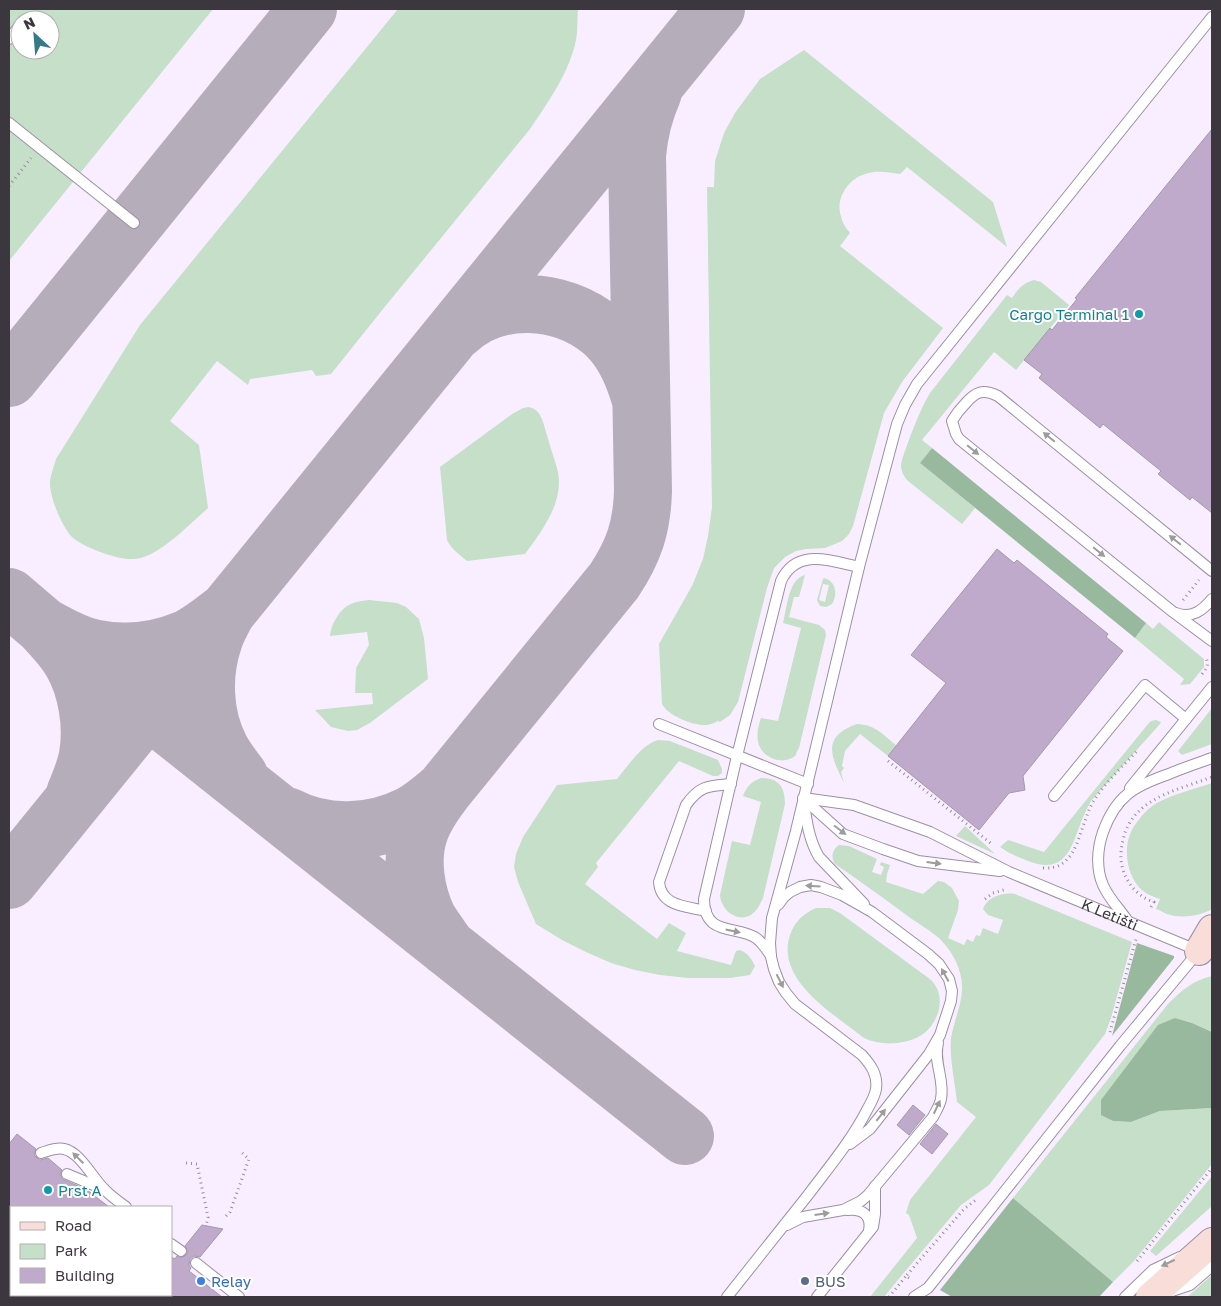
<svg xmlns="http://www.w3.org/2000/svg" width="1221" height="1306" font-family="'Golos Text',sans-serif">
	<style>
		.green { fill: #c5dfc9; fill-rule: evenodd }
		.forest { fill: #99b99e }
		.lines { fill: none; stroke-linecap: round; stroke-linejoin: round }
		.taxiway { stroke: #b6adba; stroke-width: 58 }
		.building { fill: #c0aacc; stroke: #a498ab }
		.lane-casing { stroke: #9c90a2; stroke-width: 12 }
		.secondary-casing { stroke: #9c90a2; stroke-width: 30 }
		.path { stroke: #958d99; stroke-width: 3; stroke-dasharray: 1 4; stroke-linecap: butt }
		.lane { stroke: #fff; stroke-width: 10 }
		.secondary { stroke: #f9ddd9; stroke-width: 28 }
		.oneway { fill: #9e9a9e }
		.culture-dot { fill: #0f9aa8; stroke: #fff; stroke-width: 2 }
		.shop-dot { fill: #3f7fe0; stroke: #fff; stroke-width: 2 }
		.service-dot { fill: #5c6f8a; stroke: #fff; stroke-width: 2 }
		.labels { text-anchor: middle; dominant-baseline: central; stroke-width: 4; stroke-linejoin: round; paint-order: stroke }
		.culture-label { font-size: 15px; fill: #0d838f; stroke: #fff; text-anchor: end }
		.street-label { font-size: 15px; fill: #3c363e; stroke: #fff }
		.shop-label { font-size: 15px; fill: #366cbe; stroke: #fff; text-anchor: start }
		.service-label { font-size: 15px; fill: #4e5e75; stroke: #fff; text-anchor: start }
	</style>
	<rect width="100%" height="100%" fill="#f9eeff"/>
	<path class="green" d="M9,9H213L9,261ZM20,20H50V50H20Z
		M398,9H578C577,19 578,30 576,40C569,73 549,101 530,129L383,309L331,374L316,376L312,370L250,379L248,385L217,361L170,421L199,445L208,508C191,523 163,552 141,558C127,561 116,557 103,553C93,549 81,545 72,537C62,527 49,496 50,481C51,474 54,466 56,459L140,325Z
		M804,50L993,202L1007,247L907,167L900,174C888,172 876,170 865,174C848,179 835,199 841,216C842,223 846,228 850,233L840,246L943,328L902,382L884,413L853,526L849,534L842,541L825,548L806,549L796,551L785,557L774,568L767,588L738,702L730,715L720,722L718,721C715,723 711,724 707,725C694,726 668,716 662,704L659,644L692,586L703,559L708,536L712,507L707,187H714L715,161L724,133L735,113L760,79Z
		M1034,280L1041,282L1069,305L1016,370L994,352L922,440L932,448L920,463L975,508L962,524L908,481C904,477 902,473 901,467C901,461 904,454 906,448C913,429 920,410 930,393L1007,295L1012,298C1018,289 1023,283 1034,280Z
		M529,407C542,410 543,423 547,435C550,447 555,460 558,472C564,502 542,531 525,554L467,561C460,555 451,549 447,540L440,467L512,414L523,408Z
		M805,575L799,597H794L789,617L819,625L825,630L826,635L799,748C798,749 796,754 796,755C785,766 764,759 759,745C756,737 758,726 761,718L778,721L801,628L783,623C787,609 788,579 805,575Z
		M824,578C836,581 838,594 832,604L826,607L820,606L817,600L823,579ZM823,584L829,585L825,602L819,600Z
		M369,600L397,603L406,607L419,619L424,638L428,679L370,723L357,730L348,731L331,727L315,710L373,704L372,693H355L356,668L369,645L367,632L330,636C331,628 333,623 337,617C346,603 354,602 369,600Z
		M1159,622L1204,659V667L1190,684L1180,685L1184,679L1135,638L1146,623L1153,629Z
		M1212,708V744L1182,755L1178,751Z
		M1156,720L1161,722L1160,724L1091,801C1087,808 1084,815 1081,822C1071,850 1064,875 1028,861C1018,857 1008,853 1000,847L1008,840L1044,852L1148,724L1151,721Z
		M857,724C876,725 882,734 896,745L888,756L860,734L845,751L842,766L844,768L841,772L844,783C831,756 821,737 857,724Z
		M658,740L670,741L718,760L722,769V773L718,776H713L679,761L596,863L598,867L585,884L657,939L669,923L686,933L677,951L731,965L736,951L740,950C748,953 751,958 755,966L750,975L730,978H688L660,975L635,970L611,963L586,952L562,940L536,924L518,882L514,867L516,854L523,837L557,785L617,779C628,766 641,745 658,740Z
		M761,778C779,778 785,787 785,804L763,898C760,904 757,911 751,915C737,923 721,910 720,895L732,841L750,845L761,802L743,796C747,786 751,782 761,778Z
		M1212,783V909C1200,916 1181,919 1167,914C1164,913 1160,910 1156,909L1160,899C1154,897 1148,895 1143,891C1128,879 1123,852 1130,834C1134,825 1143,813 1151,807C1165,796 1195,789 1212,783Z
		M965,826L995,854L956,836Z
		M839,845L849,846L877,859L872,872L881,875L884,867L880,865L881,862L890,865L887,874L886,882L923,894L938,881L944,882L952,888L959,901L958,910L948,938L964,945L967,939L973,942L976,935L980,936L983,928L998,934L1003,920L988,915L983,909C987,897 1003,892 1015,894L1132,942L1111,1018L1105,1034L989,1185L961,1205L897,1281L884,1297H870L917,1238L909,1215L906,1213L910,1200L976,1117L957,1102C955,1083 949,1056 951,1038C954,1021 961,1007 962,990C963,971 953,952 940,939C931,931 919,924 909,917C885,899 860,881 835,864C830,857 833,849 839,845Z
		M816,908H830L840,913L923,974C927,977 932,980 935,985C946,1001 937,1026 920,1036C904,1045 881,1046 864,1038C834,1014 775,980 790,935C795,921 803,914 816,908Z
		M1212,976V1032L1192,1023L1175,1018L1101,1114L1113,1121L1131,1122L1160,1111L1212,1108V1164L1134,1261L1113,1282L1013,1198L1168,1004C1182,990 1192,981 1212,976Z
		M1212,1176V1206L1156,1256L1150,1251Z
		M1212,1275V1297H1187Z"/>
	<path class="forest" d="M932,448L1146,623L1135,638L920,463Z
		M1137,943L1174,956V958L1112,1036Z
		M1175,1018L1192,1023L1212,1032V1108L1160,1111L1131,1122L1113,1121L1101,1115V1100L1158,1025Z
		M1013,1198L1113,1282L1099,1297H952L940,1290Z"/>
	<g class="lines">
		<path class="taxiway" d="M456,331C496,293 561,297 602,331C621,347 633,373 640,397
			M9,378L308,9
			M9,597L43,626L685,1136
			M75,794C80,782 86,768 88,755C93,725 87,688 72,662C64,648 53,637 43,626C52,631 61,636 70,640C105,657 150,654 186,639C201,632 214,621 227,611C223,620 217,629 214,639C202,673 203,715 220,748C225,758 232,767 239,776
			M287,816C324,836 373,834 410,815C422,809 433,799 444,790
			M9,880L716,9
			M448,948C441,938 434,929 428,919C416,894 410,860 419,833C424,817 434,803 444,790L614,581C634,551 642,527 643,491L637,155C639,133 644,112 653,92"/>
	</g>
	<path class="building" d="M1212,129V513L1192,497L1190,500L1158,474L1161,471L1103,424L1100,428L1039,378L1042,374L1024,360L1050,328L1052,330L1077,299L1075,298Z
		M997,549L1014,563L1017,560L1108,634L1106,637L1123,651L1023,776L1025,790L1009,793L979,830L888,756L946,683L911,655Z
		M913,1105L925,1115L909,1135L897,1125Z
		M936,1124L948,1134L932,1154L920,1144Z
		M17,1134L36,1149L34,1155L37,1158L40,1160L48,1158L62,1170L60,1174L62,1179L87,1190L109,1207H9V1144Z
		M202,1225L223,1229L200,1257L194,1256L190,1259L189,1265L191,1268L189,1271L222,1297H171V1257L175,1259L177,1256L181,1258L186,1255L188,1251L185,1246Z"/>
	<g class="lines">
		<defs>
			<g id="lane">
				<path d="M9,39L20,25"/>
				<path d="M9,123L134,223"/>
				<path d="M1212,571L998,396C983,389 976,391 965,404C960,409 956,414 952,421L956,434L959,439L1173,612L1212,641"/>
				<path d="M1176,613C1192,619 1203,610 1212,599"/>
				<path d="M659,724L808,784"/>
				<path d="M1130,788L1212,687"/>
				<path d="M1054,796L1145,685L1186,719"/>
				<path id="s1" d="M803,798L854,805L930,832L1009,872L1199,951L1120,1046L928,1288L914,1297"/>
				<path d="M804,799L843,834L883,849L918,861L1000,871"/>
				<path d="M804,804C807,823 809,840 819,857L864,904"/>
				<path d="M778,905L784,897L790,892L800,887L811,885L821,887L842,895L872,912L928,954L939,964L949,979L952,991L951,1001L940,1035L929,1054L870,1129L850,1144"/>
				<path d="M706,911C687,906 661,907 659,882L686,805C700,785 709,786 731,784"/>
				<path d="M1127,920C1119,908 1109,899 1103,885C1096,869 1097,849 1103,832C1116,796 1134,786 1169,774C1183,768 1198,763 1212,758"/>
				<path d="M771,956C767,950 762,942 756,938C737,925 704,937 704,899L737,756L781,581C797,547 831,561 859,567"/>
				<path d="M41,1153C48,1151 57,1147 64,1149C80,1152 93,1179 105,1190C111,1196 119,1202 126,1207"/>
				<path d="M67,1174L103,1189"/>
				<path d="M847,1210C862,1208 872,1215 869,1231"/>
				<path d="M787,1225L803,1217L843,1210L861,1201L868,1195L933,1117C936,1111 940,1105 941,1099C945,1080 933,1062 938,1043"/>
				<path d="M171,1244L181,1251"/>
				<path d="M196,1263L239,1297"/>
				<path d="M9,1266L11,1270"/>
				<path d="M1169,1292L1190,1285L1212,1266"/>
				<path d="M36,1295L38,1297"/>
				<path d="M727,1297C754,1263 781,1229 808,1195C829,1167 851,1141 867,1110C871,1103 875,1096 876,1089C878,1075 871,1065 862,1055L795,1004L786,993L779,982L774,969L771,957L770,943L772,918L796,831L859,567L897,424L905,405L917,384L1212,17"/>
				<path d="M817,1297L873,1227L875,1214V1186"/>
				<path d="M1125,1297L1153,1270L1180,1257"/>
			</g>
			<path id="secondary" d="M1199,951L1212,929
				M1150,1297L1212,1242"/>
		</defs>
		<use href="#lane" class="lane-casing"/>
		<use href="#secondary" class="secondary-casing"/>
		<path class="path" d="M9,186L31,158
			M1183,600L1199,580
			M1202,674C1208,667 1209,664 1205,656
			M888,761L993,845
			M1043,868C1073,870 1077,841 1085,821C1088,812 1091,804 1097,796C1108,780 1124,765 1138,750
			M985,899L993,893L1007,889
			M1151,907L1154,902C1138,897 1126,883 1122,866C1120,857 1121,849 1123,840C1132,798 1178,790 1212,777
			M1110,1032L1136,939
			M186,1163L197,1164L208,1217L206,1226
			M226,1216L230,1212L249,1159L241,1152
			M1137,1261L1212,1168
			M909,1278L906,1276L964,1209L977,1199
			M889,1297L906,1276"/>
		<use href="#lane" class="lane"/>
		<use href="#secondary" class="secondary"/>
	</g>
	<defs><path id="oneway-solid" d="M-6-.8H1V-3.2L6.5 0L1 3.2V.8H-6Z" transform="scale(1.25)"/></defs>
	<g class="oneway">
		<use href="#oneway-solid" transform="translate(1049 437) rotate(-141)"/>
		<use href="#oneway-solid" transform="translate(973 450) rotate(39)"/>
		<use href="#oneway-solid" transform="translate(1175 540) rotate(-141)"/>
		<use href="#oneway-solid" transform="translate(1099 552) rotate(39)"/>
		<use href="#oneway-solid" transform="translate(840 830) rotate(37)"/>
		<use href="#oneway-solid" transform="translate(934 863) rotate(7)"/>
		<use href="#oneway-solid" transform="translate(813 886) rotate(-177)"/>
		<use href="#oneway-solid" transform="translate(733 931) rotate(12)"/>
		<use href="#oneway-solid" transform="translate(945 975) rotate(-119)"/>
		<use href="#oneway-solid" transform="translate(780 981) rotate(63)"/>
		<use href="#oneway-solid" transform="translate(937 1107) rotate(-65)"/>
		<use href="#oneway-solid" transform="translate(881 1115) rotate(-52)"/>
		<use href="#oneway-solid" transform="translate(78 1158) rotate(-136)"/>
		<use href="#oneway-solid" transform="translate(822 1214) rotate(-8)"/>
		<use href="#oneway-solid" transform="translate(1168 1263) rotate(155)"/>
	</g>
	<g class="culture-dot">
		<circle cx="1139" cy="314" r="5"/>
		<circle cx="48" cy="1190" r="5"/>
	</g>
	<circle class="shop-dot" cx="201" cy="1281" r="5"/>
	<circle class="service-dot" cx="805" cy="1281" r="5"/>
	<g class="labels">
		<g class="culture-label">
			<text x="1129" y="314">Cargo Terminal 1</text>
			<text x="58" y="1190" text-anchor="start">Prst A</text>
		</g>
		<g class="street-label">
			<text stroke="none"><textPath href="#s1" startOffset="330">K Letišti</textPath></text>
		</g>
		<g class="shop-label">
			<text x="211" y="1281">Relay</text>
		</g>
		<g class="service-label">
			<text x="815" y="1281">BUS</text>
		</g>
	</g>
	<rect width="1221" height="1306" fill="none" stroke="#3c363e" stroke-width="20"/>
	<rect x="10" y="1206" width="162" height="90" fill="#ffffff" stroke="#b1afb2"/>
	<rect x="20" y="1222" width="25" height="8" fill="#f9ddd9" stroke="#b1afb2"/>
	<text x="55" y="1231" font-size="15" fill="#3c363e">Road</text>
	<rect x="20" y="1244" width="25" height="15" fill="#c5dfc9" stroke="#b1afb2"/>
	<text x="55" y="1256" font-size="15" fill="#3c363e">Park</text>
	<rect x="20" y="1268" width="25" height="15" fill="#c0aacc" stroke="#b1afb2"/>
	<text x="55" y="1281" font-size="15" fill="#3c363e">Building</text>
	<g transform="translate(35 35) rotate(334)"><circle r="24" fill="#ffffff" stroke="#b1afb2"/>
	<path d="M0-4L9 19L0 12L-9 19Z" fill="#367a89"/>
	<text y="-8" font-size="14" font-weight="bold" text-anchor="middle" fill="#3c363e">N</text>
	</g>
</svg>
